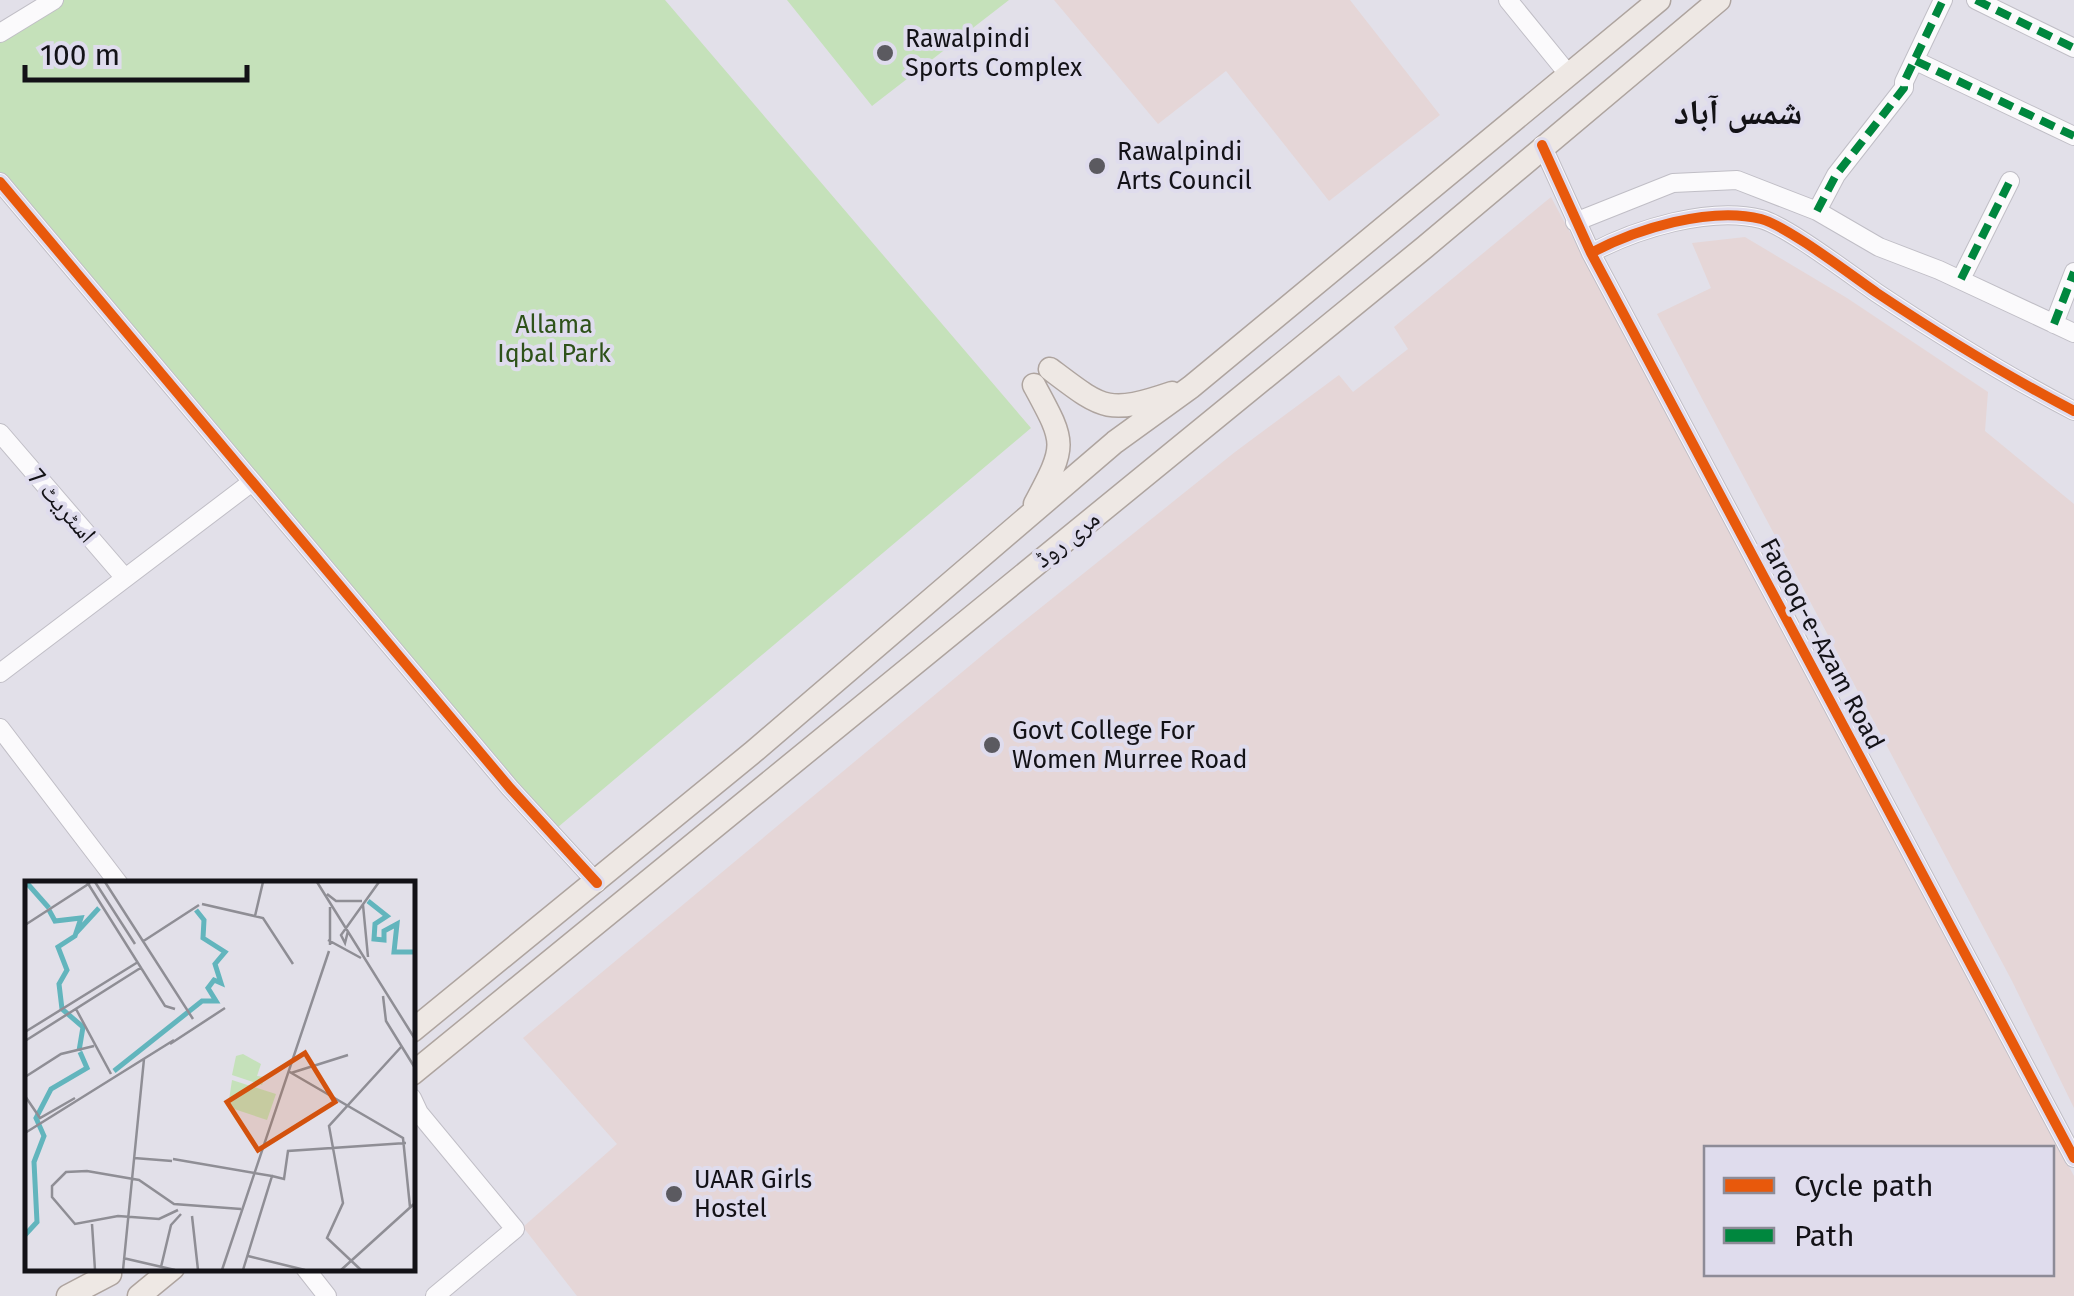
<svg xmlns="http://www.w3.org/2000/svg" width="2074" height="1296" font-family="'Fira Sans','Noto Naskh Arabic',sans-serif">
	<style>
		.education { fill: #e5d6d7; fill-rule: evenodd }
		.green { fill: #c5e1ba }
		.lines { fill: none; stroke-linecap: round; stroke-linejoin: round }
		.minor-casing { stroke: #c0bec6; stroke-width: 20 }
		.major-casing { stroke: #aea49f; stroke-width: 25 }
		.minor { stroke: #fbfafc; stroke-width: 18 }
		.major { stroke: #eee8e4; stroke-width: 22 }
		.quiet { stroke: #00873e; stroke-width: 8; stroke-dasharray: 15 8; stroke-linecap: butt }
		.cycleway-casing { stroke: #dfdced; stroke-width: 16 }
		.cycleway { stroke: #e8590c; stroke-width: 10 }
		.poi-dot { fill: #5b5a60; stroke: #dfdced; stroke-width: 4 }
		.labels { text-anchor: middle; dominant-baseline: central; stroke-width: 8; stroke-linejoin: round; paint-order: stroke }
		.poi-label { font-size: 25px; fill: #131217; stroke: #dfdced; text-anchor: start }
		.park-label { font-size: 25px; fill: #2e5219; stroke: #dfdced }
		.street-label { font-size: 25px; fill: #131217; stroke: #dfdced }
		.district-label { font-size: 35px; font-weight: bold; fill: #131217; stroke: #dfdced }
		.inset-river { fill: none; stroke: #62b5bd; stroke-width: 5 }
		.inset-road { fill: none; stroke: #8f8e95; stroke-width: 2.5 }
		.view { fill: #d3520d; fill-opacity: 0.15; stroke: #d3520d; stroke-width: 5 }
		.inset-edge { fill: none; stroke: #131217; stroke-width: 5 }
	</style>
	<rect width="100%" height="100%" fill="#e2e0e9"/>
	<path class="education" d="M1054,0H1350L1440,115L1329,201L1226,71L1158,124Z
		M1551,197L2074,1176V1296H577L523,1227L617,1144L523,1038L1003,638L1235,452L1339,375L1353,392L1408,349L1394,327ZM1706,1148H2052V1274H1706Z
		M1745,237L1847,298L1988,392L1985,431L2074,504V1108L2012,981L1657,314L1711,288L1692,243Z"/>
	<path class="green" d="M36,0H665L1031,428L551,833L0,181V40Z
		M787,0H1009L872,106Z"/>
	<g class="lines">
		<defs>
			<path id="minor" d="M1508,0L1569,75
				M1976,0L2074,48
				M0,33L54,0
				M1916,61L2074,136
				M1542,145L1591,253L2074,1158
				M0,182L510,788L597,883
				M1817,211L1836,175L1904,88V82L1943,0
				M1575,222L1673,183L1737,180L1817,211L1879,247L1939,270L2074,333
				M1591,253C1636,229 1710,206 1761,219C1787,226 1851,275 1877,293C1940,335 2007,376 2074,411
				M1961,279L2010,181
				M2054,324L2074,272
				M0,433L125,578
				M0,673L252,482
				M0,728L119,884
				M412,1098L419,1113L515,1229L435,1296
				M305,1268L327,1296"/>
			<path id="major" d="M1050,369C1103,409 1107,415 1172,393
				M1034,385C1066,444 1067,444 1035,504
				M412,1031L752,753L1115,442L1191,387L1659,0
				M412,1074L1425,247L1719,0
				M68,1296L110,1274
				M139,1296L173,1268"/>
		</defs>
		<use href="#minor" class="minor-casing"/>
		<use href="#major" class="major-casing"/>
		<use href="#minor" class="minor"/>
		<use href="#major" class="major"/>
		<path class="quiet" d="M1976,0L2074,48
			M1916,61L2074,136
			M1817,211L1836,175L1904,88V82L1943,0
			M1961,279L2010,181
			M2054,324L2074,272"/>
		<defs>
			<path id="cycleway" d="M1542,145L1591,253L2074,1158
				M0,182L510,788L597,883
				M1591,253C1636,229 1710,206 1761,219C1787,226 1851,275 1877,293C1940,335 2007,376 2074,411"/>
		</defs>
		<use href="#cycleway" class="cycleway-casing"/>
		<use href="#cycleway" class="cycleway"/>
	</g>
	<g class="poi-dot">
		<circle cx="885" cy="53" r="10"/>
		<circle cx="1097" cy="166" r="10"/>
		<circle cx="992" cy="745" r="10"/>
		<circle cx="674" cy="1194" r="10"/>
	</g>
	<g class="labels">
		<g class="poi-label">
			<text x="905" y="39">Rawalpindi<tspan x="905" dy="29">Sports Complex</tspan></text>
			<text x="1117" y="152">Rawalpindi<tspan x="1117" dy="29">Arts Council</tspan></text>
			<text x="1012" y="731">Govt College For<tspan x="1012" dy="29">Women Murree Road</tspan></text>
			<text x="694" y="1180">UAAR Girls<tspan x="694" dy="29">Hostel</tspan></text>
		</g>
		<g class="park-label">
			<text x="554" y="325">Allama<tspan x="554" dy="29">Iqbal Park</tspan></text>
		</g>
		<g class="street-label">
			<text transform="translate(62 506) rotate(49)">اسٹریٹ 7</text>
			<text transform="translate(1067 539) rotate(-39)">مری روڈ</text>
			<text transform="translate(1822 644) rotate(62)">Farooq-e-Azam Road</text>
		</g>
		<g class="district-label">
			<text x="1738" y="112">شمس آباد</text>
		</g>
	</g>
	<g transform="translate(25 881)">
		<rect width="390" height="390" fill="#e2e0e9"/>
		<path d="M218,173L236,183L232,195L240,196L237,204L207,194L211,175ZM207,199L251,213L242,239L203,226Z" fill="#c5e1ba"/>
		<path class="inset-river" d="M1,1L24,27M343,20L362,35L350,43L349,58L359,59V50L372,43L369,71H390M24,29L30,40L56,37L50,55L33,66L42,89L34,103L37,128L58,146L54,170M51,52L74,27M89,190L177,120H191L183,107L189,99L196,102L190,83L200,71L178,57L179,39L171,29M0,354L12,341L9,281L19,255L11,237L26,208L62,187L55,171"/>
		<path class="inset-road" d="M62,1L140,125L150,128M70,1L110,63M80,1L168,138M292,1L390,158M302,13L311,20H337M177,23L238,37L268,83M338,24L343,76M305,26V64M230,35L238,1M0,44L65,2M323,50L320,62L316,54L354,1M303,59L336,77M117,61L174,24M358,115L361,140L390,187M51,128L86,193M0,151L113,81M0,160L117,86M145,163L200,127M263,190L378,257L385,326M266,192L323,174M0,196L36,173L69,165M0,215L15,237L50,217M0,252L149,159M109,277L147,280M148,278L247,295L218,389M247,295L259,298L263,270L381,262M153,329L134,338L93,335L50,343L27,316V305L41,291L62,290L114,299L149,323L216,328M167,335L173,389M67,343L70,389M223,375L280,389M98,377L150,389M136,386L146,344L156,333M98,389L119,178M197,389L304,70M316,389L390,322M336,389L302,357L318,322L304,245L377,165"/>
		<path class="view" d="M280,172L310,221L233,269L202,221Z"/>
		<rect width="390" height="390" class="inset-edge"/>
	</g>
	<rect x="1704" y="1146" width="350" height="130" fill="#dfdced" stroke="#8d8b97" stroke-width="2.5"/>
	<rect x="1724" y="1178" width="50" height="15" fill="#e8590c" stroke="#8d8b97" stroke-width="2.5"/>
	<text x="1794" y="1196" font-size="30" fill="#131217">Cycle path</text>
	<rect x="1724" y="1228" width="50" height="15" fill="#00873e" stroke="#8d8b97" stroke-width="2.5"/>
	<text x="1794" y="1246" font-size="30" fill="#131217">Path</text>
	<path d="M25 65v15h222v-15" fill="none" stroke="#131217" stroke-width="5"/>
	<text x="40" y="65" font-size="30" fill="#131217" stroke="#dfdced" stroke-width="8" paint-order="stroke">100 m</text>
</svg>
